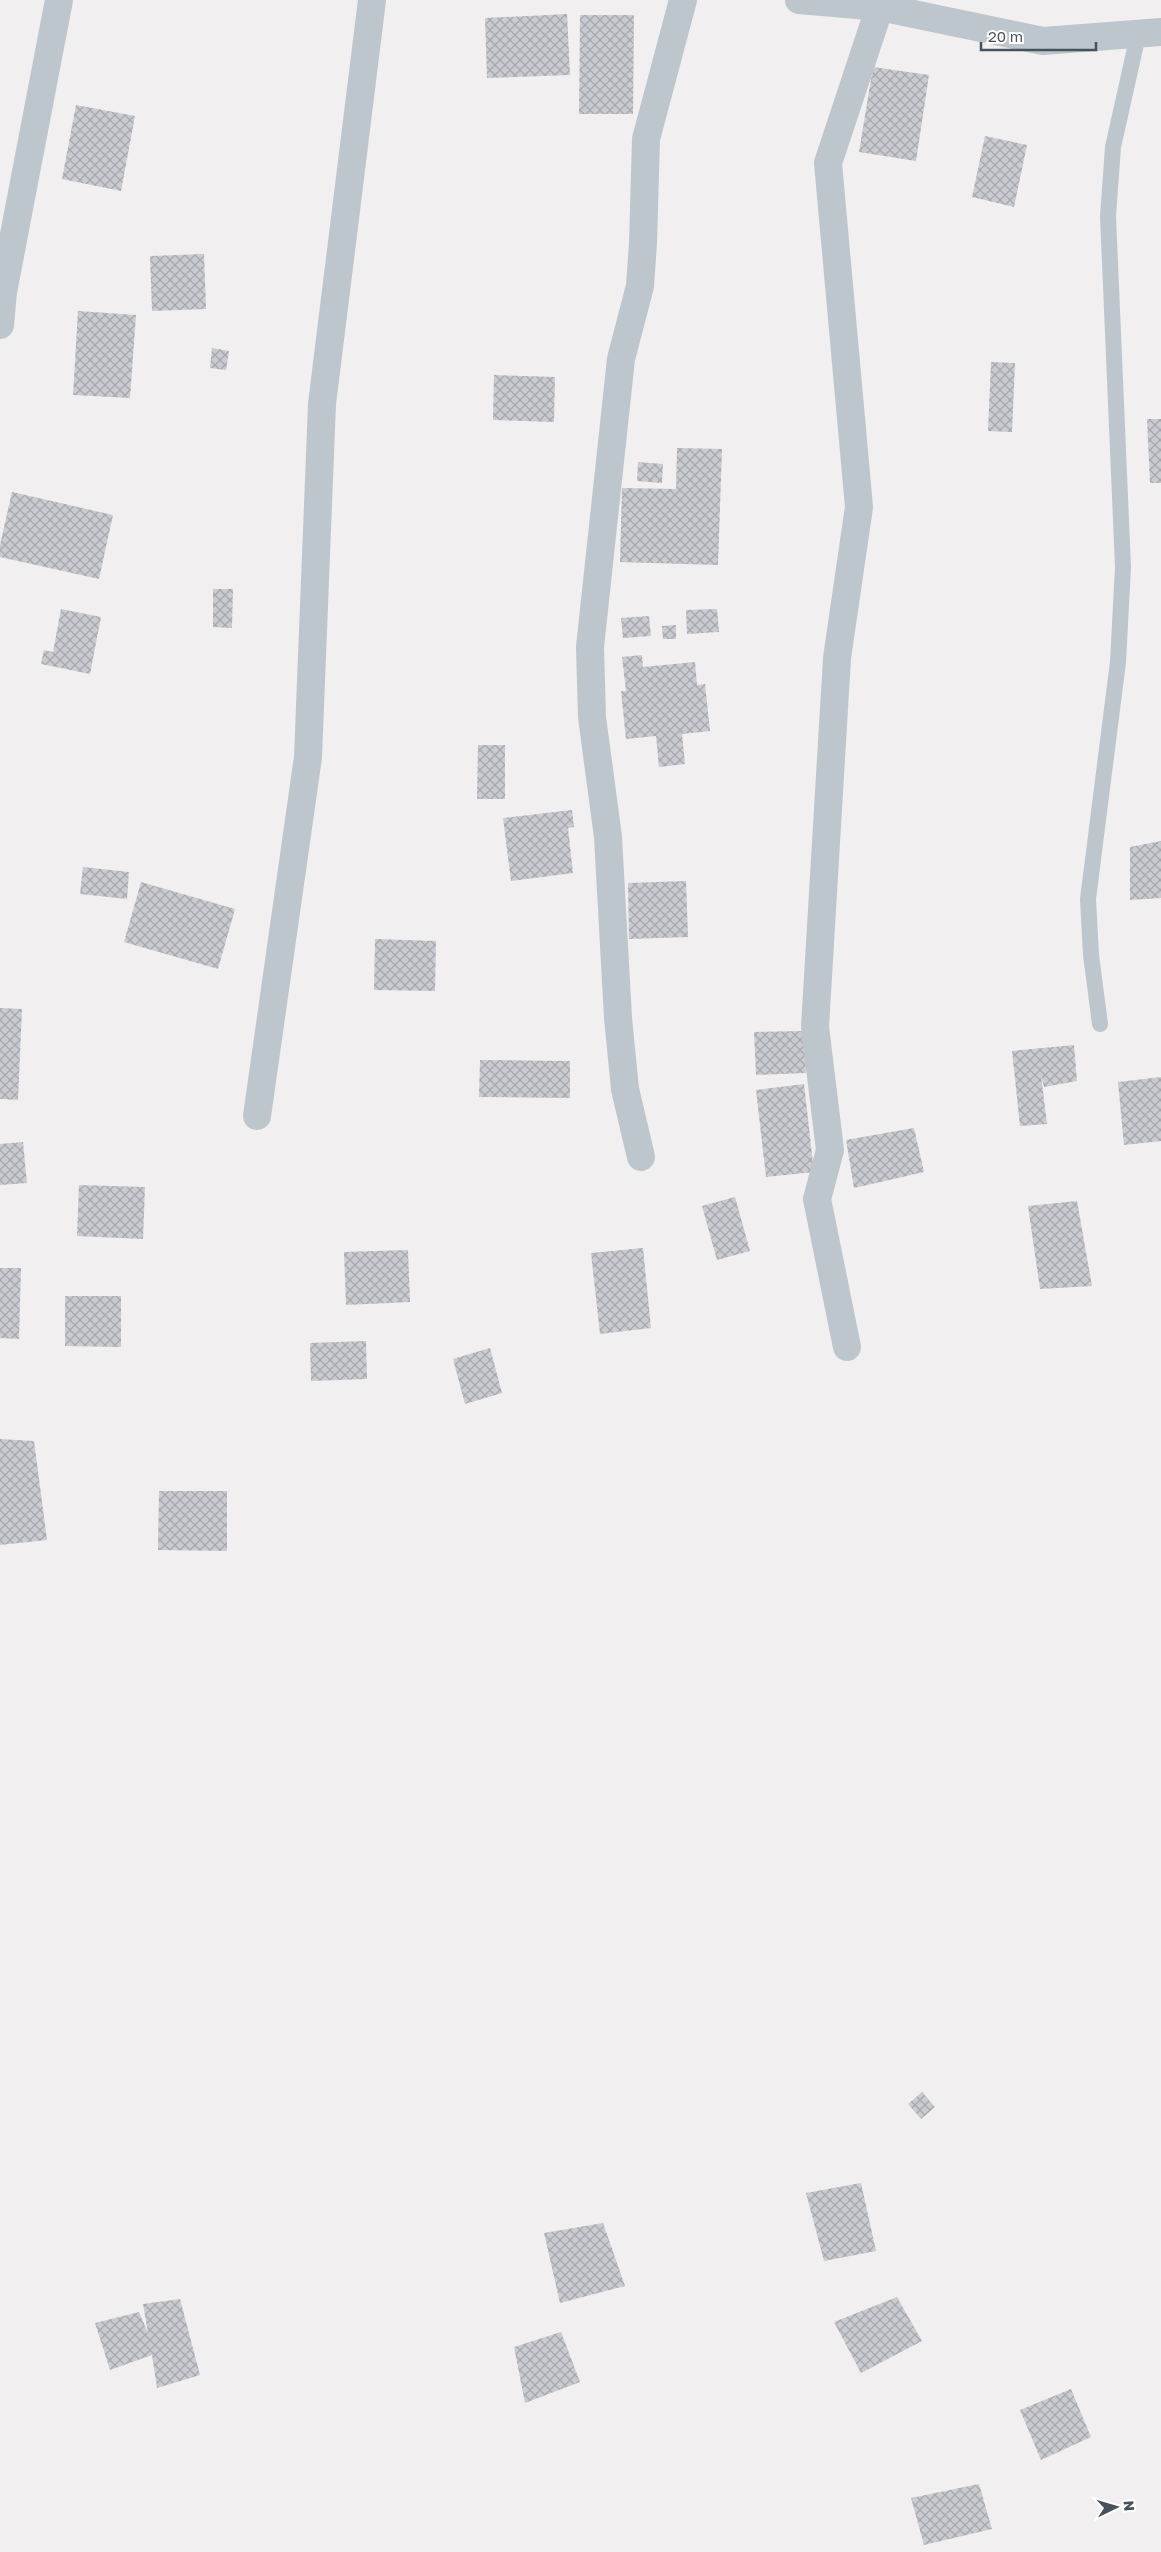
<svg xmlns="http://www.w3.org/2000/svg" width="1161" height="2552" font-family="'Golos Text',sans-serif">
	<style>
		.building { fill: url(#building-cross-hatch) }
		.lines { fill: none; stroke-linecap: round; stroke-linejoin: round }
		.service { stroke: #bec6cd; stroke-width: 16 }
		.minor { stroke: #bec6cd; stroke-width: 28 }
	</style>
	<defs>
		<pattern id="building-cross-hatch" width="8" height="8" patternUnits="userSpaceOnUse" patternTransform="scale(1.25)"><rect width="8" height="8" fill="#c9cbd1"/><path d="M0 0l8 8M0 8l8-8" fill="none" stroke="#a5a7ad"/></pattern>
	</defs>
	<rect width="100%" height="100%" fill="#f1efef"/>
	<path class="building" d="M567,14L570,75L487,78L485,18Z
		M580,15H634L633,114H579Z
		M873,67L929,75L916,161L859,152Z
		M76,105L135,116L121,191L62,179Z
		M985,136L1027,145L1014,207L972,197Z
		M204,254L206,309L152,311L150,256Z
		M78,311L136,315L130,398L73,395Z
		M212,348L229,351L226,370L210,368Z
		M991,362L1015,363L1012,432L988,431Z
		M494,375L555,377L554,422L493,420Z
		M1147,419H1161V483H1150Z
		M677,448L722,449L718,565L620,562L622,488L676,489Z
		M638,462L663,464L662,483L637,481Z
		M12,492L113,515L99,579L0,557V545Z
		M213,589H233L232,628L213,627Z
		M61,609L101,617L90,674L41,664L44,650L53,652Z
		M717,609L719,632L687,634L686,610Z
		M649,616L651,636L623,638L621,618Z
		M676,625V639H663L662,626Z
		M642,655L643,667L695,662L697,685L705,684L710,731L682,734L685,764L659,767L656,736L626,739L621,691H626L622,657Z
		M478,745H505V799H477Z
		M572,810L574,827L568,828L573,873L511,881L503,818Z
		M1161,841V898L1130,900V847Z
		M83,867L129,872L127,899L80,894Z
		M686,881L688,937L629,939L628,883Z
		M141,882L235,909L218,969L124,942Z
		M375,939L436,941L435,991L374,990Z
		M0,1008L22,1009L18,1100L0,1099Z
		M804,1031L806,1073L756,1075L754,1032Z
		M1074,1045L1077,1081L1044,1087L1041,1075L1047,1124L1020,1126L1012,1051Z
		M480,1060L570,1061V1098L479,1097Z
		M1161,1077V1141L1124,1145L1118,1082Z
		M804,1084L814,1172L766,1177L756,1090Z
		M914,1128L924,1172L854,1188L846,1140Z
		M23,1142L27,1183L0,1185V1144Z
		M79,1185L145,1187L143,1239L77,1236Z
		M735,1197L750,1251L717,1260L702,1206Z
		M1077,1201L1092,1286L1040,1289L1028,1206Z
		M643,1248L651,1328L600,1334L591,1253Z
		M408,1250L410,1302L346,1305L344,1252Z
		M0,1268H21L19,1339L0,1338Z
		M65,1296H121V1347L65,1346Z
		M366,1341L367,1379L311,1381L310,1343Z
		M490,1348L502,1393L465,1404L453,1359Z
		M0,1439L34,1441L47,1540L0,1545Z
		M159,1491H227V1551L158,1550Z
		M922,2092L935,2107L921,2119L908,2104Z
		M861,2183L876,2251L824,2261L806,2193Z
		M603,2223L625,2286L560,2303L544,2233Z
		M897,2297L922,2341L861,2373L834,2322Z
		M180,2299L200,2375L157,2388L152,2355L110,2370L95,2323L139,2312L148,2333L143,2304Z
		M561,2332L580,2382L525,2403L514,2347Z
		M1071,2389L1091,2437L1041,2460L1020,2410Z
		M979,2484L992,2529L924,2545L911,2498Z"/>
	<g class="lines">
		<path class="service" d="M1100,1024L1091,955L1088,899L1118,662L1123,567L1108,216L1113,147L1138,35"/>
		<path class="minor" d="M799,0L880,7L1043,41L1161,32
			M0,325L3,292L59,0
			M257,1116L308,757L322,404L372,0
			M641,1157L625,1089L618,1018L608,837L592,717L590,647L621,359L640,286L643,243L646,139L683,0
			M847,1347L817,1199L830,1150L815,1027L837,658L859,507L828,163L882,0"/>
	</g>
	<g transform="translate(1116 2507) rotate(85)" stroke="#ffffff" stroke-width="4" paint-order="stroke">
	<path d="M0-4L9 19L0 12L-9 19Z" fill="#48525b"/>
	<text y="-8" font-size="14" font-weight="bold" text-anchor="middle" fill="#48525b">N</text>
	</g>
	<path d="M981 42v8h115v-8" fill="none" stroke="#48525b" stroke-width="2.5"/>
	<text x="988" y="42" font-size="15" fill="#48525b" stroke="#ffffff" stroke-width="4" paint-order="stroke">20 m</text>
</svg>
